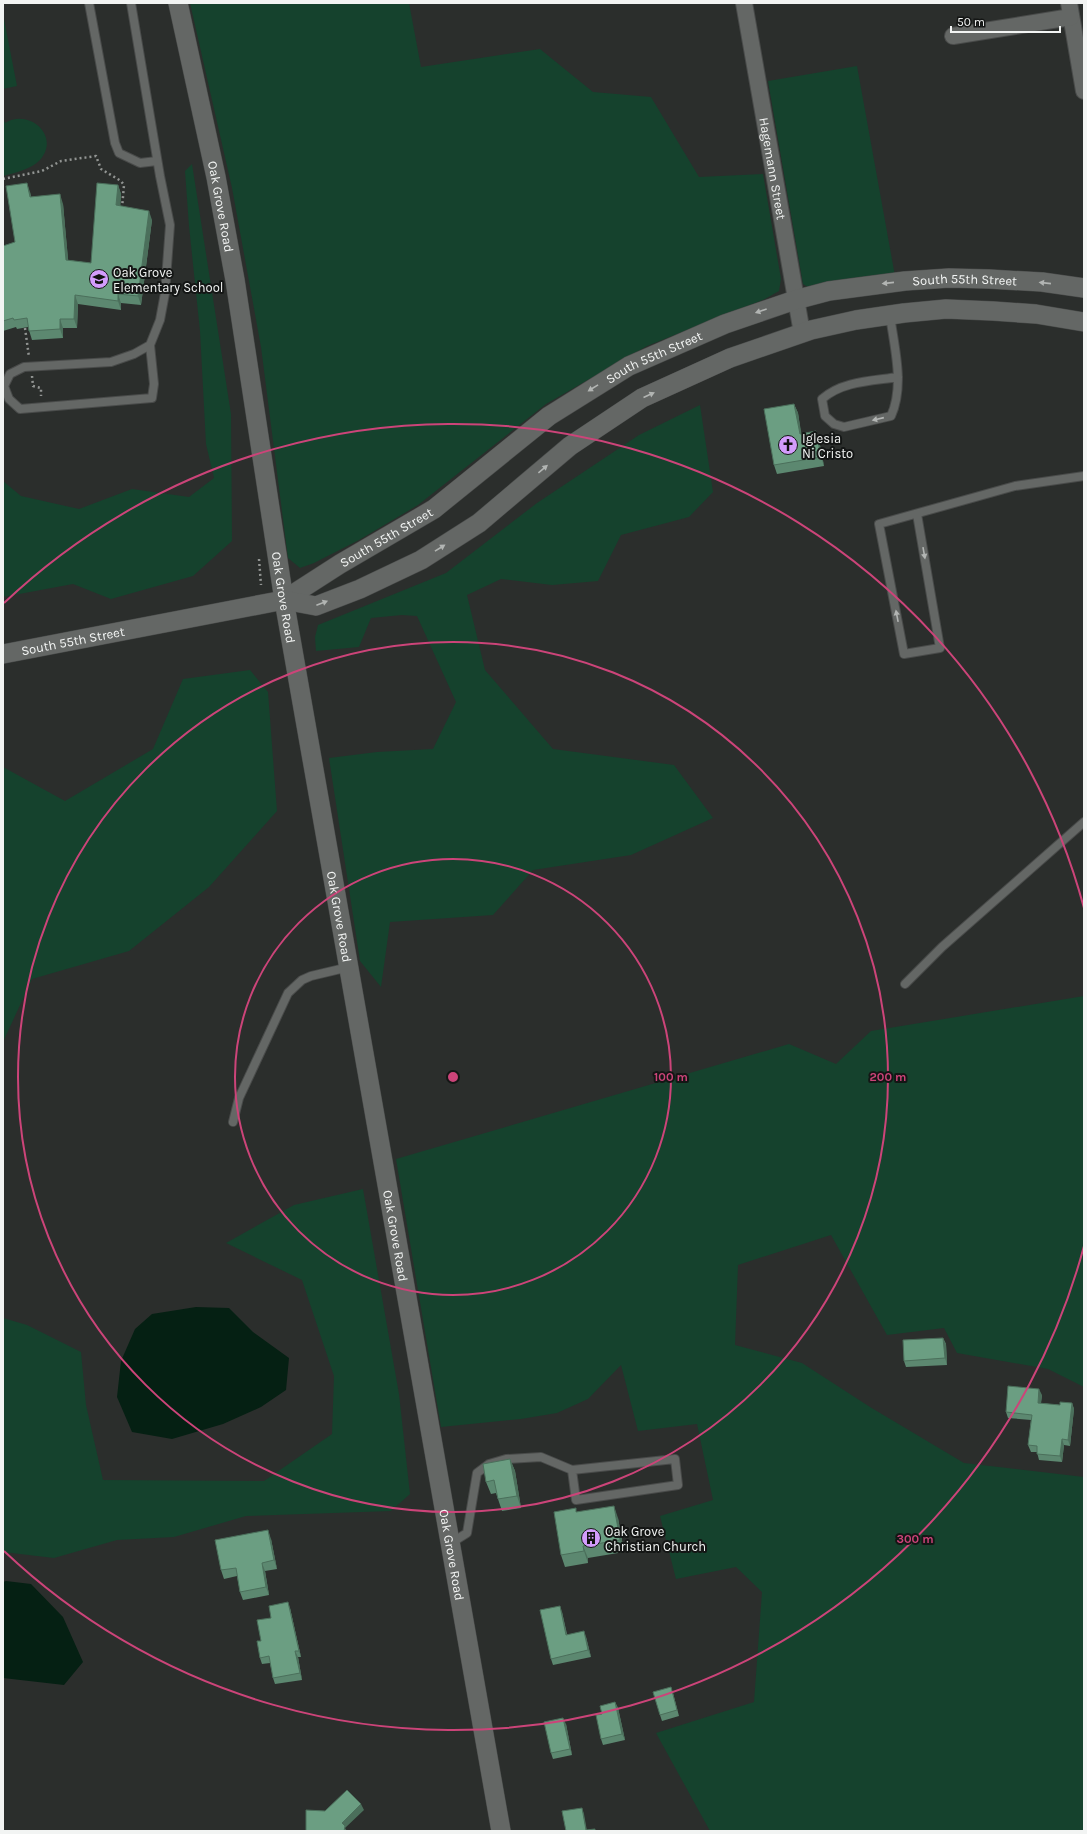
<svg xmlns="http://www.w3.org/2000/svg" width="1087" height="1834" font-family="Karla,sans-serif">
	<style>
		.green { fill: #15422d }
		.water { fill: #052013 }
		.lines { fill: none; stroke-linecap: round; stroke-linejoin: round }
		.service-casing { stroke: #494b4a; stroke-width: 10 }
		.minor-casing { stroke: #494b4a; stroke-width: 18 }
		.tertiary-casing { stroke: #494b4a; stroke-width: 20 }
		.path { stroke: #929593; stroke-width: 2.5; stroke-dasharray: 2 3; stroke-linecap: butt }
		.service { stroke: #646765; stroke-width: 8 }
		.minor { stroke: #646765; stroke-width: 16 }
		.tertiary { stroke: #646765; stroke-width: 19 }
		.wall { fill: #5c8870 }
		.shaded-wall { fill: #4b6f5b }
		.building { fill: #6b9e82; stroke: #4b6f5b }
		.oneway { fill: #b2b5b3 }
		.ring { fill: none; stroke: #cc4479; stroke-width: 2 }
		.labels { text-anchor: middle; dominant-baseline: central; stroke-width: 4; stroke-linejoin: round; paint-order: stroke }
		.street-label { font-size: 13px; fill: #f2f4f3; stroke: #141615 }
		.poi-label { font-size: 13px; fill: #f2f4f3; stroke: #141615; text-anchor: start }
		.centre { fill: #cc4479; stroke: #141615; stroke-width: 2 }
		.ring-label { font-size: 12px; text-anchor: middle; font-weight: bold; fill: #cc4479; stroke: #141615; stroke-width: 4; stroke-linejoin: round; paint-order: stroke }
	</style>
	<rect width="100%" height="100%" fill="#2b2e2c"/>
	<path class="green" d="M190,3H409L421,67L540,49L593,92L651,97L699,177L763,174L781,279L779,291L765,299L647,346L546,404L418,505L359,540L314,563L300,568L288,558L261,347L232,188Z
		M3,14L17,86L3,89Z
		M857,66L895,276L811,289L803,284L768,81Z
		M3,118L5,123C29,108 61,136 40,160C31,169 15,173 3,176Z
		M192,164L231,414L232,541L193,576L111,599L73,584L3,597V481L21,496L79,509L132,489L189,497L214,478L206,444L200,331L189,226L185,171Z
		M700,405L713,492L689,517L621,535L598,581L552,585L501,579L467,595L485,670L553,749L674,765L713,818L631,855L533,870L493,915L390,922L381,987L360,961L329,758L377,752L433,749L456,702L417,616L402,615L371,618L359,647L316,651L315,637L318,625L446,573L537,503L639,435Z
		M250,670L268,692L277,811L209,887L129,951L32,979L3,1042V767L65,801L153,749L183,679Z
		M1084,996V1387L1048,1369L957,1353L944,1328L887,1335L831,1235L738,1265L735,1345L802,1363L870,1407L964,1463L1084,1477V1831H710L656,1733L754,1702L762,1592L736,1567L676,1579L660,1516L713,1500L697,1424L638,1431L621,1365L588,1399L557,1413L521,1419L441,1427L396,1159L789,1044L836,1064L871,1031Z
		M363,1189L399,1394L410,1494L391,1511L246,1516L174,1537L117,1540L54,1558L3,1552V1318L27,1325L81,1352L86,1405L103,1480L264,1481L332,1434L334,1376L302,1280L226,1243L294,1205Z"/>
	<path class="water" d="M196,1307L229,1308L253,1332L289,1358L286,1390L261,1407L223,1424L172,1439L132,1432L117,1397L121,1361L135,1329L152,1314Z
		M6,1581L31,1584L63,1617L83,1662L64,1685L3,1678V1582Z"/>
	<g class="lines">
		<defs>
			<path id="service" d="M89,3L115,143L119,153L140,163L157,161
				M131,3L160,176L170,225L165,293L160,320L150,345
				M890,315C894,347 905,385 891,416L844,427L834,424L825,416L822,399C842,381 872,381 898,377
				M150,345L154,384L152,398L20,409L9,399L4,386L10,374L24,367L111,362L134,354Z
				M917,514L940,648L904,654L879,524L1015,486L1084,476
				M905,984L942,947L1084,822
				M233,1122L239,1098L288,993L302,980L311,976L349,967
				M451,1543L467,1533L477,1473L489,1464L506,1459L541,1457L572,1470L675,1459L678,1485L576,1500L572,1470"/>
			<g id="minor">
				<path id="s1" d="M744,3L802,333"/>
				<path d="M1069,3L1084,91"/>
				<path d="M953,36L1071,17"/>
			</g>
			<g id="tertiary">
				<path id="s2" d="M178,3L216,177L235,280L284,600L501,1831"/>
				<path id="s3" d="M284,600L340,564L434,509L549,416L629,366L725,324L795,300L829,291L905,281L949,278L989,279L1042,282L1084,288"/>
				<path id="s4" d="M3,654L284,600L316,606L360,589L421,560L479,523L570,446L642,398L730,358L811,330L856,320L904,313L946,309L993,311L1036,314L1084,322"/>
			</g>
		</defs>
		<use href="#service" class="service-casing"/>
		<use href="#minor" class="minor-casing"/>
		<use href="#tertiary" class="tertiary-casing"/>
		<path class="path" d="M3,179L42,171L61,161L96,156L101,169L121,181L124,185L122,208
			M25,328L29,357
			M32,376L33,386L41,388V396
			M259,559L261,585"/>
		<use href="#service" class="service"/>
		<use href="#minor" class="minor"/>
		<use href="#tertiary" class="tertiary"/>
	</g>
	<path class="wall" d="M118,185L121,194L120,206L152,220L141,305L121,303V310L78,304L77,328H63V338L32,340L28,327L17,329L16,327L3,331V246L15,242L30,192L31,197L63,204L68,260L91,263Z
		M794,404L798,413L801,434L816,431L819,440L824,466L777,474L774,465Z
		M943,1338L946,1344L947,1365L906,1367L904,1361Z
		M1042,1395L1041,1403L1060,1405L1072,1403L1074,1409L1070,1446L1064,1445L1062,1462L1039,1460L1037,1452H1031L1028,1445L1031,1420L1008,1418L1006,1412Z
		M510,1459L515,1471L521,1508L502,1511L496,1493L491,1494L486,1482Z
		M577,1512L618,1518L624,1552L588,1558V1563L565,1567L561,1555Z
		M271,1539L277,1569L265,1571L269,1595L243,1600L240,1592L237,1576L224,1579L221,1570Z
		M290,1608L301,1657H298L302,1680L275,1684L273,1678L270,1663L262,1664L260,1658L271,1618Z
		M562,1612L567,1634L586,1637L591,1657L553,1665L551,1659Z
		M673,1693L679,1716L662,1721L660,1715Z
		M615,1702L618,1708L625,1740L603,1745L601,1739L602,1714Z
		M566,1724L572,1755L553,1759L551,1753Z"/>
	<path class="shaded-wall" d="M27,183L30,192L33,206L30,197Z
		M118,185L121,194L120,214L116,205Z
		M60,194L63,204L69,269L66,260Z
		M149,211L152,220L141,305L138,296Z
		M118,294L121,303V310L118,301Z
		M75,295L78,304L77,328L74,319Z
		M60,319L63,328V338L60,329Z
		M794,404L798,413L803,443L800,434Z
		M816,431L819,440L824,466L821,457Z
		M943,1338L946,1344L947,1365L945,1358Z
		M1039,1389L1042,1395L1040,1409L1038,1403Z
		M1072,1403L1074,1409L1070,1446L1068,1440Z
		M1062,1439L1064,1445L1062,1462L1060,1456Z
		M510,1459L515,1471L521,1508L517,1496Z
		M614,1506L618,1518L624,1552L620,1540Z
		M268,1530L271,1539L277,1569L274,1560Z
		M583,1546L588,1558V1563L584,1551Z
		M262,1563L265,1571L269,1595L266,1587Z
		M288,1602L290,1608L301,1657L299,1651Z
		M560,1606L562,1612L568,1641L566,1635Z
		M584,1631L586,1637L591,1657L588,1650Z
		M295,1651L298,1657L302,1680L300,1673Z
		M615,1702L618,1708L625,1740L622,1734Z
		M563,1718L566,1724L572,1755L570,1749Z
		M361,1804L364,1810L345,1828L347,1831H344L342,1823Z
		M582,1808L584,1814L587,1831H586Z"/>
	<path class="building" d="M27,183L30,197L60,194L66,260L91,263L97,183L118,185L116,205L149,211L138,296L118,294V301L75,295L74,319H60V329L29,331L27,318L14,320L13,318L3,321V246L15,242L6,186Z
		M794,404L800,434L816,431L821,457L774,465L764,409Z
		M943,1338L945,1358L904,1361L903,1340Z
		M1008,1386L1039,1389L1038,1403L1060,1405V1402L1072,1403L1068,1440L1062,1439L1060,1456L1037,1454V1446L1028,1445L1032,1415L1006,1412Z
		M510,1459L517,1496L498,1499L494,1480L486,1482L483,1464Z
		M614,1506L620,1540L583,1546L584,1551L561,1555L554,1512L576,1508V1512Z
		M268,1530L274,1560L262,1563L266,1587L240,1592L236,1568L221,1570L215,1540Z
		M288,1602L299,1651H295L300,1673L273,1678L269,1656L260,1658L257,1641H261L257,1620L271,1618L269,1606Z
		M560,1606L566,1635L584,1631L588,1650L551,1659L540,1610Z
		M671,1687L677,1710L660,1715L653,1692Z
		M615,1702L622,1734L601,1739L596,1715L602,1714L600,1706Z
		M563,1718L570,1749L551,1753L544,1722Z
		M347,1790L361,1804L342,1823L345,1826L344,1831H306V1810L325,1811Z
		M582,1808L586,1830L595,1829V1831H566L562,1811Z"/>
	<defs><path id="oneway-solid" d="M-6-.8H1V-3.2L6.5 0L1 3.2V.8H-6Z"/></defs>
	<g class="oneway">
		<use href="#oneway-solid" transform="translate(888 283) rotate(174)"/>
		<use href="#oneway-solid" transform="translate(1045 283) rotate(-174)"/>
		<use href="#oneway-solid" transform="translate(761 311) rotate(161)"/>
		<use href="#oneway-solid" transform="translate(593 388) rotate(148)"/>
		<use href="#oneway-solid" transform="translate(649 395) rotate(-24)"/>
		<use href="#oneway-solid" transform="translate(878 419) rotate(167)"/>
		<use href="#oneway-solid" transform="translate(543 469) rotate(-40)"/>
		<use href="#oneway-solid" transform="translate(440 548) rotate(-32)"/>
		<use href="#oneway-solid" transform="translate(924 553) rotate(80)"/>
		<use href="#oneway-solid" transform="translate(322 603) rotate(-21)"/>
		<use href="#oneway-solid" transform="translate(897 616) rotate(-101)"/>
	</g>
	<g class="ring">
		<circle cx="453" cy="1077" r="218"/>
		<circle cx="453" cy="1077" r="435"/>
		<path d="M1084 1246A653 653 0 0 1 4 1551M4 603A653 653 0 0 1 1084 908"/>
	</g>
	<defs>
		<symbol id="school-disc" viewBox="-11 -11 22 22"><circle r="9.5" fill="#d39cfc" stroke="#141615"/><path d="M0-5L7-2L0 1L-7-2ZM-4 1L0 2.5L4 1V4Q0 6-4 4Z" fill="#111"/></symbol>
		<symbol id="church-disc" viewBox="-11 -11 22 22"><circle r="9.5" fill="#d39cfc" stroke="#141615"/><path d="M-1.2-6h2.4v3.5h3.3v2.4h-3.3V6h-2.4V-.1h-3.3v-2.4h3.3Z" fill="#111"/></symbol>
		<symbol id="building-disc" viewBox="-11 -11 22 22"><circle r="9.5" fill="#d39cfc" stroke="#141615"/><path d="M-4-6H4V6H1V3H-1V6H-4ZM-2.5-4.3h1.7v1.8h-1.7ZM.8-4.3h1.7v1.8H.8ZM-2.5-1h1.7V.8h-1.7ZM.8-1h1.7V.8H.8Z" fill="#111"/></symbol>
	</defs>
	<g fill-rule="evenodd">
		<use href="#school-disc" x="88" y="268" width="22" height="22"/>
		<use href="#church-disc" x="777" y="434" width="22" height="22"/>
		<use href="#building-disc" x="580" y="1527" width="22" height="22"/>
	</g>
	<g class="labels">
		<g class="street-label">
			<text stroke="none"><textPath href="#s1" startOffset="168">Hagemann Street</textPath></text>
			<text stroke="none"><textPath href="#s2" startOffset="208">Oak Grove Road</textPath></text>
			<text stroke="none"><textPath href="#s3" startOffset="768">South 55th Street</textPath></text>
			<text stroke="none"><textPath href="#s3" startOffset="444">South 55th Street</textPath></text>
			<text stroke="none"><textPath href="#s3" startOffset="120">South 55th Street</textPath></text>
			<text stroke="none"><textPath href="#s2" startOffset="604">Oak Grove Road</textPath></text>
			<text stroke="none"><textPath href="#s4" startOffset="71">South 55th Street</textPath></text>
			<text stroke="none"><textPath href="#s2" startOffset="928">Oak Grove Road</textPath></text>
			<text stroke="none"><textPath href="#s2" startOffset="1252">Oak Grove Road</textPath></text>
			<text stroke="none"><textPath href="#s2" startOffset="1576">Oak Grove Road</textPath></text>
		</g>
		<g class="poi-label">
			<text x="113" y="272">Oak Grove<tspan x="113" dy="15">Elementary School</tspan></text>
			<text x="802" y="438">Iglesia<tspan x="802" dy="15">Ni Cristo</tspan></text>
			<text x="605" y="1531">Oak Grove<tspan x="605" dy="15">Christian Church</tspan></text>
		</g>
	</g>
	<circle cx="453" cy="1077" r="6" class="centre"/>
	<g class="ring-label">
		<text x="671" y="1081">100 m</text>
		<text x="888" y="1081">200 m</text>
		<text x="915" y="1543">300 m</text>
	</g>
	<rect width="1087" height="1834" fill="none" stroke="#f2f4f3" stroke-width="8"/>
	<path d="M951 26v6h109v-6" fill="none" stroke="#f2f4f3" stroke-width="2"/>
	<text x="957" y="26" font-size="12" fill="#f2f4f3" stroke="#141615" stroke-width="3" paint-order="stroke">50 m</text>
</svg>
